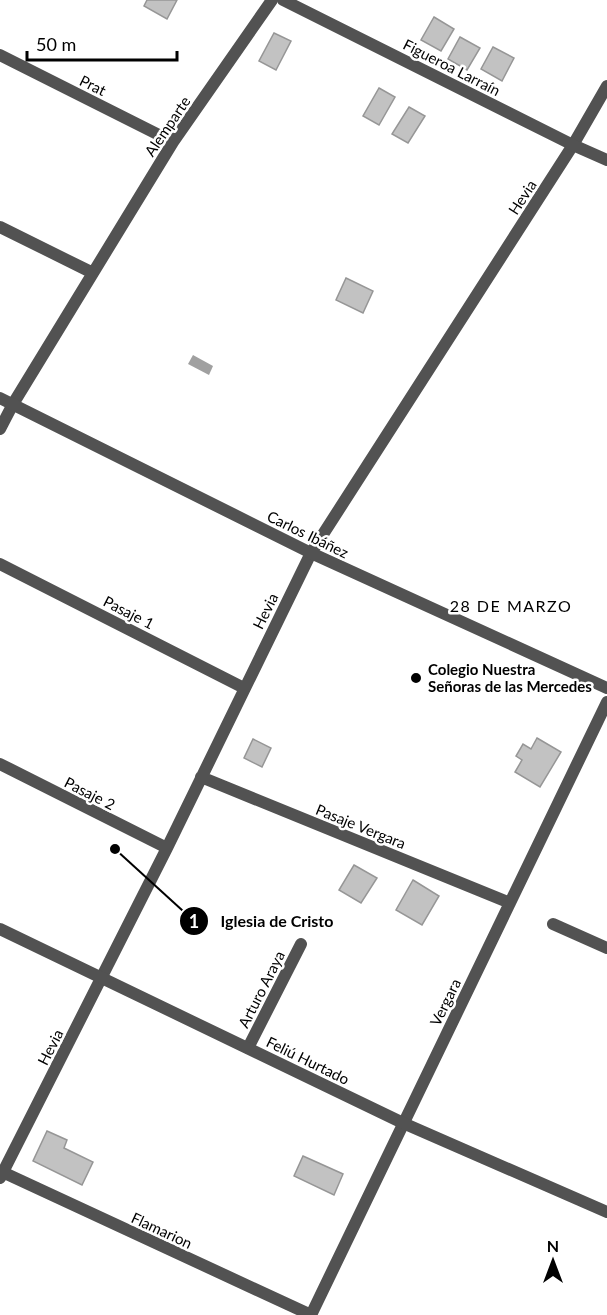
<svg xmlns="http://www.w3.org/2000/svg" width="607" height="1315" font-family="Lato,sans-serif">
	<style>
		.water { fill: #a0a0a0 }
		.building { fill: #c2c2c2; stroke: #969696; stroke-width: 1.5 }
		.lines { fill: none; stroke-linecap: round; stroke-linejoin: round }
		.minor { stroke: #525252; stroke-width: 12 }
		.tertiary { stroke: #525252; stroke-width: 12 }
		.poi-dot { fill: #000; stroke: #fff; stroke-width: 2 }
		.labels { text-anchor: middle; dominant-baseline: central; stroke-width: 5; stroke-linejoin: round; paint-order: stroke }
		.street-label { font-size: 15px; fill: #000; stroke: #fff }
		.poi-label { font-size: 15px; font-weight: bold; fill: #000; stroke: #fff; text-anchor: start }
		.neighbourhood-label { font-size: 16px; letter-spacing: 1.5px; fill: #000; stroke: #fff }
		.leader { fill: none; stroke: #000; stroke-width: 2 }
		.callout-dot { fill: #000; stroke: #fff; stroke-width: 2 }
		.mark-label { font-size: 18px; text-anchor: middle; font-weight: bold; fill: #fff }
		.callout-label { font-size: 16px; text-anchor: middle; font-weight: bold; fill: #000; stroke: #fff; stroke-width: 5; stroke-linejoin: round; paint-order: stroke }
	</style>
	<rect width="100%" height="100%" fill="#fff"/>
	<path class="water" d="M193,355L213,366L209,375L188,364Z"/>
	<path class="building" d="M147,0H177L167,19L144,6Z
		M434,17L454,29L441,51L421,40Z
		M274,33L291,41L276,70L259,61Z
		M460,37L480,48L467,70L448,59Z
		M493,47L514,58L502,81L481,69Z
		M379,88L395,97L379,125L363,116Z
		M409,107L425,116L408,143L392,134Z
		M346,278L373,291L363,313L336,300Z
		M537,738L561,752L540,787L515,772L522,760L516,756L523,744L531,749Z
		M253,739L271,748L262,767L244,758Z
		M354,865L377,878L361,903L339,890Z
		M413,880L439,896L422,925L396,910Z
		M47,1131L67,1140L64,1148L93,1162L82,1185L33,1161Z
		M303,1156L343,1174L334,1195L294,1176Z"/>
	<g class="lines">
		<path class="minor" d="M0,55L173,142
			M0,227L93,273
			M0,429L13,404L173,142L272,0
			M0,564L244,688
			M0,764L167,848
			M201,777L510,903
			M553,924L607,948
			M248,1048L301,944
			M0,1171L311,1315
			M0,1178L167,848L311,553L573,145L607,86
			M311,1315L607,702"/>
		<path class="tertiary" d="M283,0L573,145L607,160
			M0,398L311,553L607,688
			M0,929L403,1123L607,1212"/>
	</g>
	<circle class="poi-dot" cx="416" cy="678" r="6"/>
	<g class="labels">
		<g class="street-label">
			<text transform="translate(452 67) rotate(27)">Figueroa Larraín</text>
			<text transform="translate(93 85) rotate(26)">Prat</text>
			<text transform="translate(167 126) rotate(-56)">Alemparte</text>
			<text transform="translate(522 197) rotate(-57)">Hevia</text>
			<text transform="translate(308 534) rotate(26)">Carlos Ibáñez</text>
			<text transform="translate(265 611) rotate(-64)">Hevia</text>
			<text transform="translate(129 612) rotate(27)">Pasaje 1</text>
			<text transform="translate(90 793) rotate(27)">Pasaje 2</text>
			<text transform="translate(361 826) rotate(22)">Pasaje Vergara</text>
			<text transform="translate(261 989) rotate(-63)">Arturo Araya</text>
			<text transform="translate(445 1002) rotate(-64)">Vergara</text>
			<text transform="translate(50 1047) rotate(-63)">Hevia</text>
			<text transform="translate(308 1060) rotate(26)">Feliú Hurtado</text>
			<text transform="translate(162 1230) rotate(25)">Flamarion</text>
		</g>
		<g class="poi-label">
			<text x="428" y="669">Colegio Nuestra<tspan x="428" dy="17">Señoras de las Mercedes</tspan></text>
		</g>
		<g class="neighbourhood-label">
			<text x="511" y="605">28 DE MARZO</text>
		</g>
	</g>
	<path class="leader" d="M115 849L194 921"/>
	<g class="callout-dot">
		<circle cx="115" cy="849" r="6"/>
		<circle cx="194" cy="921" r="15"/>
	</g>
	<g class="mark-label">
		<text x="194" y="928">1</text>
	</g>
	<g class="callout-label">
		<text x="277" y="927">Iglesia de Cristo</text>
	</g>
	<g transform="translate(553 1261)" stroke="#ffffff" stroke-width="4.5" paint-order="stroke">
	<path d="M0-4.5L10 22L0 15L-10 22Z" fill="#000000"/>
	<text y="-9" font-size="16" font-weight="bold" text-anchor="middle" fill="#000000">N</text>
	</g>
	<path d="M27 51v9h150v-9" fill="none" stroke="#000000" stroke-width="3"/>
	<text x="36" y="51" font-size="18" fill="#000000" stroke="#ffffff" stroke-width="4.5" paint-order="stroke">50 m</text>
</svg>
